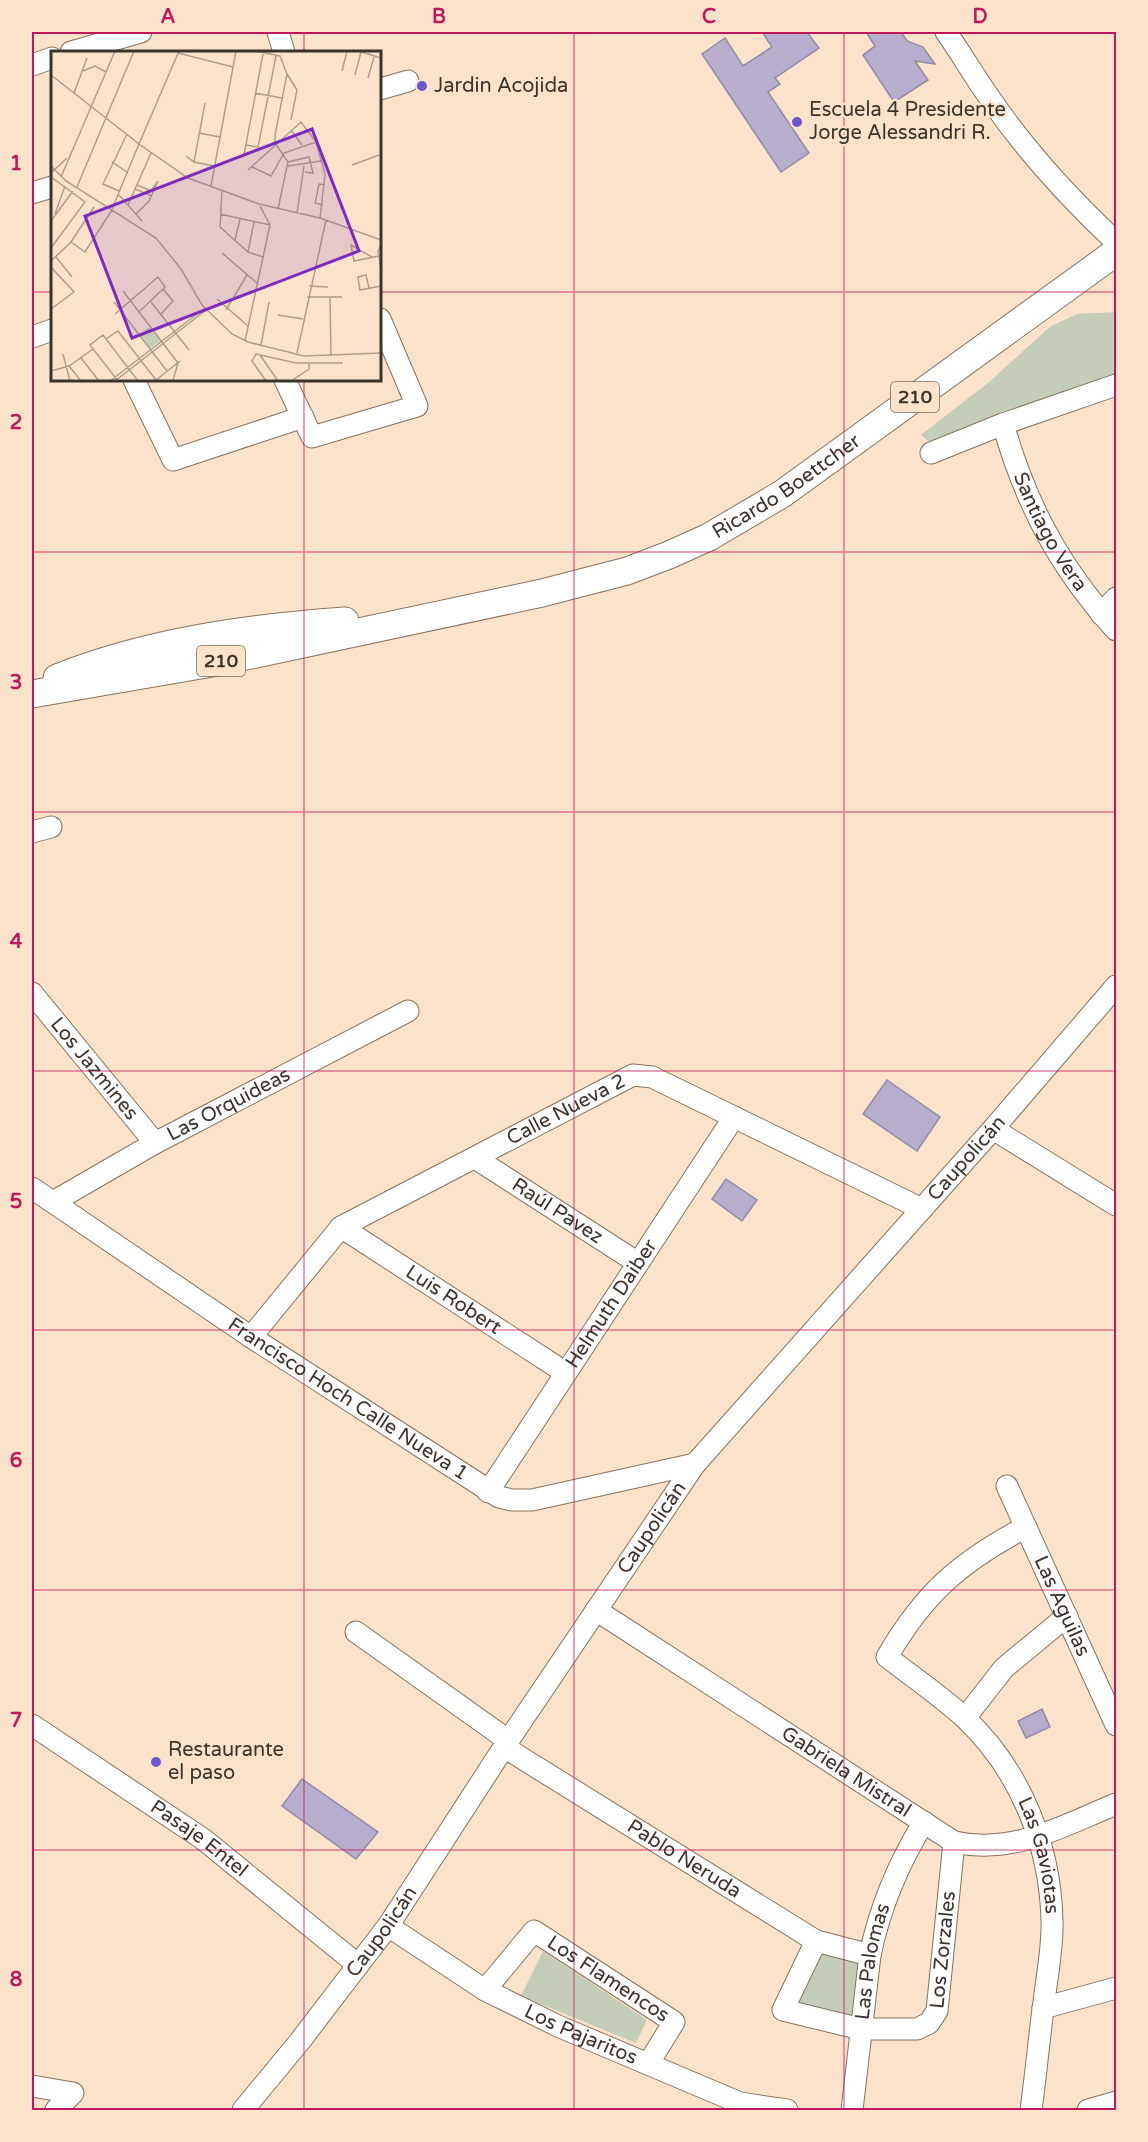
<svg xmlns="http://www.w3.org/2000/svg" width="1148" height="2142" font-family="'Varela Round',sans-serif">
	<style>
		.green { fill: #c4cdb7 }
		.building { fill: #b7aece; stroke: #918aa5; stroke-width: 1.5 }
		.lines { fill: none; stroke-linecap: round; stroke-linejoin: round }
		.minor-casing { stroke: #87725c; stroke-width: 23 }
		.major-casing { stroke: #87725c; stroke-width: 29 }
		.minor { stroke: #fff; stroke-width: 21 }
		.major { stroke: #fff; stroke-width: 27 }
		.grid { fill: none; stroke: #c2185b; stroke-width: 1.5; stroke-opacity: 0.55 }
		.poi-dot { fill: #6c55cf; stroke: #fbe3cb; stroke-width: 2 }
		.labels { text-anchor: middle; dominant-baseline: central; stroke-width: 4.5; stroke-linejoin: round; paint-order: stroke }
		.shield { fill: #fbe3cb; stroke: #75685a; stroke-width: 1.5 }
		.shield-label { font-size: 18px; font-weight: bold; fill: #3c332a }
		.poi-label { font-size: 20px; fill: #3c332a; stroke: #fbe3cb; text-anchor: start }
		.street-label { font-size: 20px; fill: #3c332a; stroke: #fbe3cb }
		.inset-road { fill: none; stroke: #af9d8b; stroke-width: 1.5 }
		.view { fill: #7b2cbf; fill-opacity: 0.15; stroke: #7b2cbf; stroke-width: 3 }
		.inset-edge { fill: none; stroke: #3c332a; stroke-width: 3 }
		.neatline { fill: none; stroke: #c2185b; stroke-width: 2 }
		.grid-label { font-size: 20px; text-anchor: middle; font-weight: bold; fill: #c2185b }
	</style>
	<rect width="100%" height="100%" fill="#fbe3cb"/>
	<path class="green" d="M1116,312V378L932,444L921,435L989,382L1051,326L1077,314Z
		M820,1947L860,1959L850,2023L790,2007Z
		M543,1951L647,2020L636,2043L521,1996Z"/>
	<path class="building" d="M762,32H807L819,48L775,78L780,84L768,92L809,153L781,172L702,54L725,38L743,66L772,47Z
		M866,32H901L907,41L923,47L935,64L915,61L928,80L894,102L863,55L875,46Z
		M887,1080L940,1117L917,1151L863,1114Z
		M726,1179L757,1200L742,1221L712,1199Z
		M1042,1709L1050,1727L1026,1738L1018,1721Z
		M302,1779L378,1832L356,1859L282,1806Z"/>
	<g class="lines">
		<defs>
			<g id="minor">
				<path d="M278,32L284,52"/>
				<path d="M946,32C961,53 974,76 989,97C1025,150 1070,199 1116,242"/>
				<path d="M71,52L141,32"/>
				<path d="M32,65L52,58"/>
				<path d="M380,89L408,81"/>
				<path d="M32,193L52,187"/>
				<path d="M32,337L52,330"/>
				<path d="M134,380L173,460L303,417"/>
				<path d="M285,380L312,437L417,406L380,319"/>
				<path id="s1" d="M1003,424C1026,505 1060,568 1116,630"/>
				<path d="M931,453L1003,424L1116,385"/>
				<path d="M1101,614L1116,598"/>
				<path d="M32,832L51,827"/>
				<path id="s2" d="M32,993L155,1143"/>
				<path d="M993,1129L1116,1205"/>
				<path id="s3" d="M475,1158L638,1263"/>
				<path id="s4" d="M32,1188L251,1337L499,1497L512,1500H532L695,1464"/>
				<path id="s5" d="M53,1202L155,1143L408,1011"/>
				<path id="s6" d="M341,1227L566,1373"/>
				<path id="s7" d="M251,1337L341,1227L633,1075L652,1077L922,1209"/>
				<path id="s8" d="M1007,1486L1116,1725"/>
				<path id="s9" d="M488,1492L734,1117"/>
				<path id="s10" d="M1026,1527C961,1561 924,1593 887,1657C913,1677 942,1697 966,1719C1021,1772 1050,1845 1052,1920C1053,1947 1047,1975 1044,2002C1039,2038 1036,2074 1031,2110"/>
				<path id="s11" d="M596,1610L954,1842C1014,1855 1062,1826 1116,1804"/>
				<path d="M356,1632L509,1741"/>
				<path d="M965,1718L1004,1668L1067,1616"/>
				<path id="s12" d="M32,1725L203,1839L358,1965"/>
				<path id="s13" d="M504,1747L816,1941L870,1955"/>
				<path id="s14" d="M388,1926L485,1990L558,2026L740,2103L787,2110"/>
				<path id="s15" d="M816,1941L783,2010L861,2029H917L929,2023L937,2011L954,1842"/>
				<path id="s16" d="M485,1990L534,1931L674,2022L648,2064"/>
				<path d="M1043,2008L1116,1988"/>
				<path d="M32,2086L73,2093L56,2110"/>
				<path id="s17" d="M243,2110L300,2041L388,1926L504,1747L695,1464L993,1129L1116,986"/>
				<path id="s18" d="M852,2110L870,1955C880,1907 898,1864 924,1822"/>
				<path d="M1088,2110L1116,2102"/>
			</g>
			<g id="major">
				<path d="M57,678C148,642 247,628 345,621"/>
				<path id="s19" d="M32,694L218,662L542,593L627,571L669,555L709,537L782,494L1116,252"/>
			</g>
		</defs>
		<use href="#minor" class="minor-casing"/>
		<use href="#major" class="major-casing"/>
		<use href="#minor" class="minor"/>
		<use href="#major" class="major"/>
	</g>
	<path class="grid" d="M304,32V52M574,32V2110M844,32V2110M32,292H52M380,292H1116M304,380V2110M32,552H1116M32,812H1116M32,1071H1116M32,1330H1116M32,1590H1116M32,1850H1116"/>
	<g class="poi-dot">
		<circle cx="422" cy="86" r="6"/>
		<circle cx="797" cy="122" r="6"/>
		<circle cx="156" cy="1762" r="6"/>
	</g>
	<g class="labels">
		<g class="shield">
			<rect x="891" y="382" width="48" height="30" rx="4.5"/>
			<rect x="197" y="646" width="48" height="30" rx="4.5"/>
		</g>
		<g class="shield-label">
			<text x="915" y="397">210</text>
			<text x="221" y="661">210</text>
		</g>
		<g class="poi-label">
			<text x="434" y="86">Jardin Acojida</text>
			<text x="809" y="110">Escuela 4 Presidente<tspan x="809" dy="23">Jorge Alessandri R.</tspan></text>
			<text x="168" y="1750">Restaurante<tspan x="168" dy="23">el paso</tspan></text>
		</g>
		<g class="street-label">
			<text stroke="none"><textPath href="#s19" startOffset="789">Ricardo Boettcher</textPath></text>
			<text stroke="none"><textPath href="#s1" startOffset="118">Santiago Vera</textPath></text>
			<text stroke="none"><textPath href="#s2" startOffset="98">Los Jazmines</textPath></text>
			<text stroke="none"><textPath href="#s5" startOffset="201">Las Orquideas</textPath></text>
			<text stroke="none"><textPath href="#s7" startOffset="396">Calle Nueva 2</textPath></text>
			<text stroke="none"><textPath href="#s17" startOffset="1198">Caupolicán</textPath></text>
			<text stroke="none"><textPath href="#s3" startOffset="98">Raúl Pavez</textPath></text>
			<text stroke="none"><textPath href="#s6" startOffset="134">Luis Robert</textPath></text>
			<text stroke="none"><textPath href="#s9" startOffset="225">Helmuth Daiber</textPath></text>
			<text stroke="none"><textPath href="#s4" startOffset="380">Francisco Hoch Calle Nueva 1</textPath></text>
			<text stroke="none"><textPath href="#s17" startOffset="712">Caupolicán</textPath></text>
			<text stroke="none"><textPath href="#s8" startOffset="132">Las Aguilas</textPath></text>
			<text stroke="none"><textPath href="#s11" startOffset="298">Gabriela Mistral</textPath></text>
			<text stroke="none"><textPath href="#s12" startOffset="202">Pasaje Entel</textPath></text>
			<text stroke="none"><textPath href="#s10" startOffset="452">Las Gaviotas</textPath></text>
			<text stroke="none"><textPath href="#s13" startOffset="212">Pablo Neruda</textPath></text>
			<text stroke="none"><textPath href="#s17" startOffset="226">Caupolicán</textPath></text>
			<text stroke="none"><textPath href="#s15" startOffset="302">Los Zorzales</textPath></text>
			<text stroke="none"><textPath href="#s18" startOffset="150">Las Palomas</textPath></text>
			<text stroke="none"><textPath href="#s16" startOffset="165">Los Flamencos</textPath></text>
			<text stroke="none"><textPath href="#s14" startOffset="222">Los Pajaritos</textPath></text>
		</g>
	</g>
	<g transform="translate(51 51)">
		<rect width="330" height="330" fill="#fbe3cb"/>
		<path d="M98,276L109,290L99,297L89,283Z" fill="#c4cdb7"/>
		<path class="inset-road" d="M128,0L88,93L137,127L208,153L269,167L330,189M204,0L229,5L236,23L224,84V92L237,111L227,158M307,0L330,7M127,2L182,16M32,20L44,15L55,21M291,20L296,0M236,23L246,39L240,69M0,24L88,93L61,158M304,24L310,1M317,27L323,6M23,42L36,7M204,42L231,47M240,79L251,94M148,82L169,86M195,94L207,96L225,5M193,104L212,3M135,105L143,111L163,115M61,111L76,121M143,111L154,52M237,111L258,106L262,122L254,121M301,114L328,104M0,115L15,130L105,187L130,218M237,115L270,110M201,116L220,125L233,102L265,91M197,119L250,71L265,91L274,123L269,167M0,122L16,107M0,126L34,151L0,197M10,126L64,0M160,135L185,0M26,136L83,0M84,138L101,145M68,140L52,133L76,83M171,140L169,176L197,201L212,206M68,144L91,170M77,154L100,102M272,154L264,152L268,133L274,134M246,162L253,115M4,163L14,135M85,163L98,150L107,130L100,140L86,134M169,163L219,174M0,170L22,140M184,189L189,168M20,191L34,201L61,159M330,194L327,200L330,218M197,201L203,171M171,202L206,232M5,206L21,226M321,206L300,194L303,210L328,205M0,210L20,191L43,156M0,216L23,241L0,258M130,218L151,254L181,283L197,291L253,305L330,302M258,235L277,236M318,237L315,224L307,226L309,239L330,235M72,240L127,312L122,330M256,246H291M279,246L280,305M166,248L197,275M63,251L116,320M100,251L138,299M175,259L196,224M64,263L107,226L114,236L88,261M110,263L122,250L112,238M227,264L252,268M55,288L67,280L105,329M194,290L219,174L209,155M210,294L218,251M246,302L275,169M12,303L19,330M209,304L227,330M30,307L48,330M18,315L30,330M0,320L18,315L42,298M105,329L129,310M59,330L154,257M64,330L155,259M67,330L39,294L52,284L87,330M215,330L201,310L205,303L245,312H292M240,330L258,318V313"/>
		<path class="view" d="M261,78L308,200L81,287L34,165Z"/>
		<rect width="330" height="330" class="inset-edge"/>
	</g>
	<rect width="1148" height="2142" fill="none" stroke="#fbe3cb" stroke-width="66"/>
	<rect x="33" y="33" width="1082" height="2076" class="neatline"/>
	<g class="grid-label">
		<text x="168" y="23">A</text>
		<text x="439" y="23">B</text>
		<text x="709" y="23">C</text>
		<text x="980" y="23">D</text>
		<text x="16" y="170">1</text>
		<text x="16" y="429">2</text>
		<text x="16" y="689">3</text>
		<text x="16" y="948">4</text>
		<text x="16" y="1208">5</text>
		<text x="16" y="1467">6</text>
		<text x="16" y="1727">7</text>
		<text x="16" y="1986">8</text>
	</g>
</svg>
